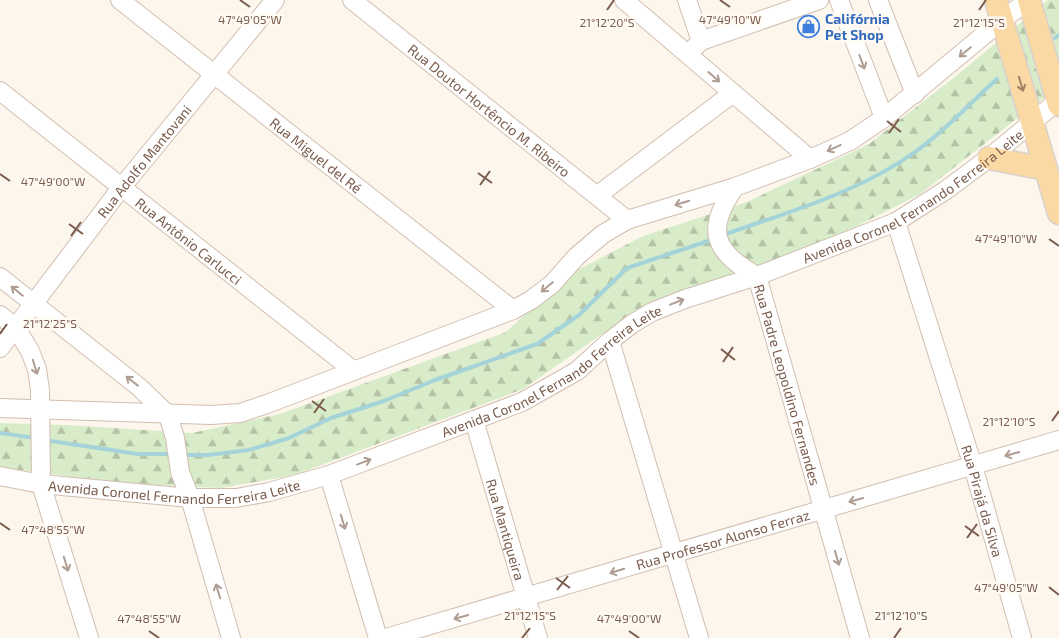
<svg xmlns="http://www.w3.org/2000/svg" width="1059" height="638" font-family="'Exo 2',sans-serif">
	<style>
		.forest { fill: url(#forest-firs) }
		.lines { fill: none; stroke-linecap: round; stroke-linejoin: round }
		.stream { stroke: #a5d3da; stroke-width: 4 }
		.minor-casing { stroke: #d1beb0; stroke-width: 20 }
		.major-casing { stroke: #dad1cd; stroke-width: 25 }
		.minor { stroke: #fff; stroke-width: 18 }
		.major { stroke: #fbd9a5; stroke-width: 22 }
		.oneway { stroke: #af9d94 }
		.oneway2 { stroke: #a18267 }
		.ticks { fill: none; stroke: #7a5c4d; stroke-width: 2 }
		.labels { text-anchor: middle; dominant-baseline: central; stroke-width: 5; stroke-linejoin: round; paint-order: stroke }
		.shop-label { font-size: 14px; font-weight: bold; fill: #366cbe; stroke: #fffaf3; text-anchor: start }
		.street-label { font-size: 14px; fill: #7a5c4d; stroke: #fffaf3 }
		.ticks-label { font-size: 12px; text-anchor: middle; fill: #7a5c4d; stroke: #fffaf3; stroke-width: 5; stroke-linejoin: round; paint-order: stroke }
	</style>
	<defs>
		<pattern id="forest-firs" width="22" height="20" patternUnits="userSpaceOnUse" patternTransform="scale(1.25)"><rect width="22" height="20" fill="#d8ecc9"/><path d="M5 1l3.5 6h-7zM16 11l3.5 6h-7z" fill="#b4c2a5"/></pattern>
	</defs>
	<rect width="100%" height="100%" fill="#fdf6ec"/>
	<path class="forest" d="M1048,0H1059V86L920,194L857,226L790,255L628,316L523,389L295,475L221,488L153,485L73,477L0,467V423L66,425L192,433L280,414L506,332L568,275L643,236L747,202L869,144L951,80Z"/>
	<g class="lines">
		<path class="stream" d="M1055,38L1059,35
			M723,235C788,212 858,193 915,152C945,131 970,103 997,79
			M0,433L35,438
			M44,440L138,454H174
			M183,455H208L249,450L289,438L331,418L384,401L435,380L537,344L579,315L627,268L714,239"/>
		<defs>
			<g id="minor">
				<path id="s1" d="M120,0L513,310"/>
				<path id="s2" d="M352,0L627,220"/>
				<path d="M624,0L810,159"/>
				<path d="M687,0L701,41"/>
				<path d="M839,0L884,118"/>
				<path d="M878,0L915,94"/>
				<path d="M688,54L701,41L819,0"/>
				<path id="s3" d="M0,91L354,371"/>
				<path id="s4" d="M735,187C705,229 713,252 757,276L860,638"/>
				<path d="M598,195L733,93"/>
				<path id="s5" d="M896,222L973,466L1022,638"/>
				<path d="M0,277L139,387L168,415L175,438L180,472L190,498L231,638"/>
				<path d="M0,315L16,328L30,351L37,369L40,390L41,484L89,638"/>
				<path d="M610,341L699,638"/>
				<path id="s6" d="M0,348L121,188L275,0"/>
				<path d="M0,408L211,415L240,413L267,404L513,310L531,300L552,284L577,256L603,234L627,220L735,187L810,159L850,141L884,118L1002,20L1029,0"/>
				<path id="s7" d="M474,420L538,638"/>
				<path d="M329,475L378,638"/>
				<path id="s8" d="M0,476L41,484L190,498H236L269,492L329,475L522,402L577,371L610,341L632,324L652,312L685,299L757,276L896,222L946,190L989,158L1059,100"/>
				<path id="s9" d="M386,638L1059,440"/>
			</g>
			<path id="major" d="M996,0L1059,213
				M1029,0L1059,105
				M989,158L1046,169"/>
		</defs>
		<use href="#minor" class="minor-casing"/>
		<use href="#major" class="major-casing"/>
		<use href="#minor" class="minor"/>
		<use href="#major" class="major"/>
	</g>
	<defs><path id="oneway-shaft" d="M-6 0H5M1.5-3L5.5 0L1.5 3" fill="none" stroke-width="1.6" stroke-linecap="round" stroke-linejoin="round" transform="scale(1.25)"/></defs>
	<g class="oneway">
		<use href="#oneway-shaft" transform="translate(965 52) rotate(140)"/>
		<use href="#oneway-shaft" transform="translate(862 62) rotate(69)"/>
		<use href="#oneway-shaft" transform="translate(714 77) rotate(41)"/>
		<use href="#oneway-shaft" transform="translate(834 148) rotate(155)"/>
		<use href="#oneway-shaft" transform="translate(682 203) rotate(163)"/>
		<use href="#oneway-shaft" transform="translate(547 287) rotate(140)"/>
		<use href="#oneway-shaft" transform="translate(17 291) rotate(-141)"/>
		<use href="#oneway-shaft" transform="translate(677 302) rotate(-21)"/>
		<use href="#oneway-shaft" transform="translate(35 367) rotate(73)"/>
		<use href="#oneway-shaft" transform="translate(132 381) rotate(-142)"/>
		<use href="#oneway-shaft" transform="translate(1012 454) rotate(164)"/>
		<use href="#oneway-shaft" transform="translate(364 462) rotate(-21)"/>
		<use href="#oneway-shaft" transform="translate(856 500) rotate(164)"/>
		<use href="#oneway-shaft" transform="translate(343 522) rotate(73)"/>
		<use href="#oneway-shaft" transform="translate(837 558) rotate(74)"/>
		<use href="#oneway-shaft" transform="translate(66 564) rotate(73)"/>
		<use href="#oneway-shaft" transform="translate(617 571) rotate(163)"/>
		<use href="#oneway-shaft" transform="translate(218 591) rotate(-107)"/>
		<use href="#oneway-shaft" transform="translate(461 617) rotate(164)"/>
	</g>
	<use class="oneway2" href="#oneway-shaft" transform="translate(1021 84) rotate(73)"/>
	<path class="ticks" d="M240,0L250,7M720,0L730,7M607,10L614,0M979,10L986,0M887,121L901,132M889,133L899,119M478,173L492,183M0,174L10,181M480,185L490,171M69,224L83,234M71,236L81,222M1049,239L1059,246M0,334L7,324M721,349L735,360M723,362L733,347M312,401L326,411M314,413L324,399M1052,421L1059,411M0,523L10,530M965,526L979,536M967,538L977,524M556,578L570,588M1049,587L1059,595M557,590L568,576M149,631L159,638M629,631L639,638M522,638L530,628M894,638L901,628"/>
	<defs>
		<symbol id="shop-ring" viewBox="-11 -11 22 22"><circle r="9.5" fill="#fffaf3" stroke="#3f7fe0" stroke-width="1.5"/><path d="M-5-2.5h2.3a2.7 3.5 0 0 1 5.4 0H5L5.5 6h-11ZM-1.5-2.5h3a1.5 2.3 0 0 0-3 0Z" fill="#3f7fe0"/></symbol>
	</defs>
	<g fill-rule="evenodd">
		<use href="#shop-ring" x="796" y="14" width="25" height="25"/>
	</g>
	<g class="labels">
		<g class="shop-label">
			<text x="825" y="18">Califórnia<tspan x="825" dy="16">Pet Shop</tspan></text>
		</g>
		<g class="street-label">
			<text stroke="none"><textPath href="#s2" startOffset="176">Rua Doutor Hortêncio M. Ribeiro</textPath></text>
			<text stroke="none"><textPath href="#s1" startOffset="250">Rua Miguel del Ré</textPath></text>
			<text stroke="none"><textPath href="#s6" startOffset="236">Rua Adolfo Mantovani</textPath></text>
			<text stroke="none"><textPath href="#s8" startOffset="986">Avenida Coronel Fernando Ferreira Leite</textPath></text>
			<text stroke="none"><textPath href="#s3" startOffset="241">Rua Antônio Carlucci</textPath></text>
			<text stroke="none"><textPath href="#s8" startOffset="581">Avenida Coronel Fernando Ferreira Leite</textPath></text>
			<text stroke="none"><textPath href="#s4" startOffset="224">Rua Padre Leopoldino Fernandes</textPath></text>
			<text stroke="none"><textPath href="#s8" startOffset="176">Avenida Coronel Fernando Ferreira Leite</textPath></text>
			<text stroke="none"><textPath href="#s5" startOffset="292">Rua Pirajá da Silva</textPath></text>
			<text stroke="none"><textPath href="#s7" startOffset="114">Rua Mantiqueira</textPath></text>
			<text stroke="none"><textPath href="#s9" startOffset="351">Rua Professor Alonso Ferraz</textPath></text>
		</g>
	</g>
	<g class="ticks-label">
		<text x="250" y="24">47°49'05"W</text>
		<text x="730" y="24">47°49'10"W</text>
		<text x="607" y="27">21°12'20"S</text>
		<text x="979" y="27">21°12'15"S</text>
		<text x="53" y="186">47°49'00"W</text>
		<text x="1006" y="243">47°49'10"W</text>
		<text x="50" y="328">21°12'25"S</text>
		<text x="1009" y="426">21°12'10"S</text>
		<text x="53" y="534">47°48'55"W</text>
		<text x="1006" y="592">47°49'05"W</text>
		<text x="530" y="620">21°12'15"S</text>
		<text x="901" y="620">21°12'10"S</text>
		<text x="149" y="623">47°48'55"W</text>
		<text x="629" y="623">47°49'00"W</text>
	</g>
</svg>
